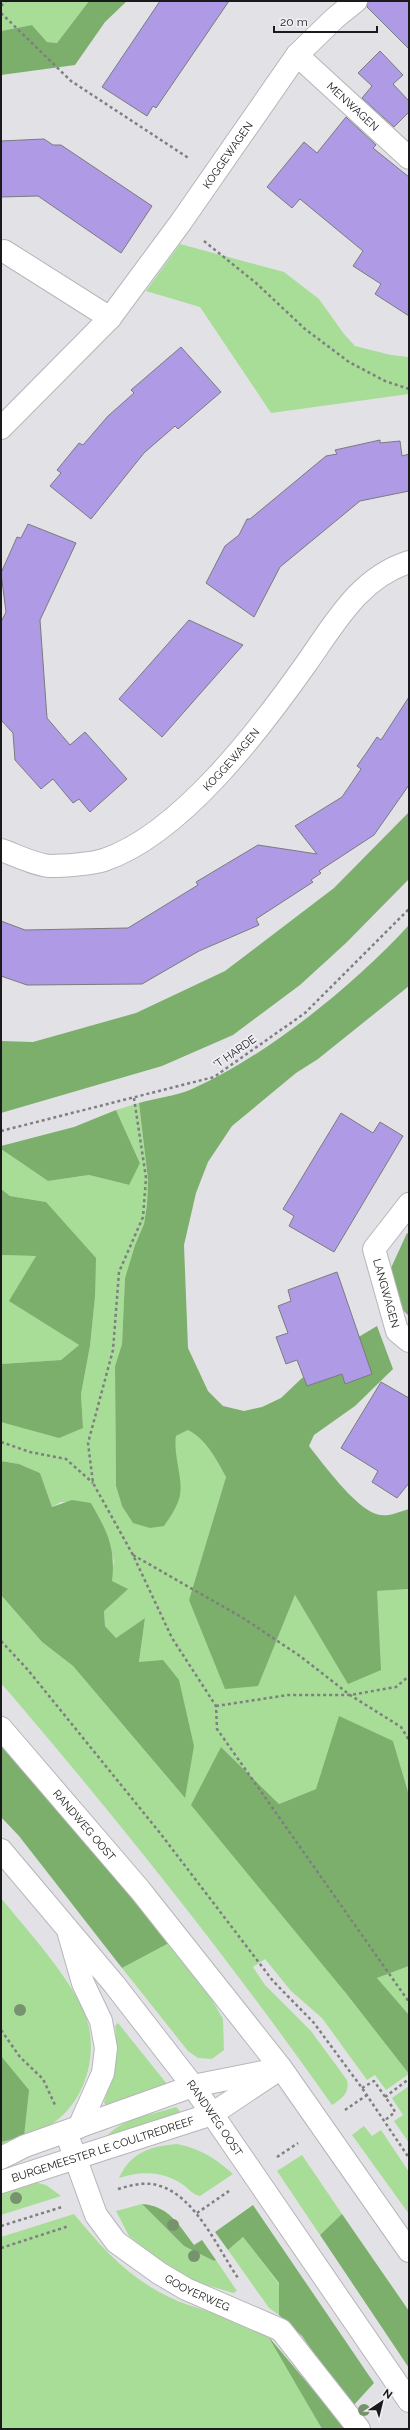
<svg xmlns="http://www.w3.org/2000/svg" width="410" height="2430" font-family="Raleway,sans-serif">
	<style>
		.green { fill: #a7dd97 }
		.forest { fill: #7baf6b }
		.building { fill: #af9ae6; stroke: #7b7a7e }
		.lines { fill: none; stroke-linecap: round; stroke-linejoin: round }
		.street-casing { stroke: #b6b5b9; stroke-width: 24 }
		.secondary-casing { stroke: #b6b5b9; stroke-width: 24 }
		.path { stroke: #7f7e81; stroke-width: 2.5; stroke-dasharray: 3 3; stroke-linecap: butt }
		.street { stroke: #fff; stroke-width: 22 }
		.secondary { stroke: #fff; stroke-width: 22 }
		.tree { fill: #77936d }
		.labels { text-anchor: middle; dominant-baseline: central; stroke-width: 3.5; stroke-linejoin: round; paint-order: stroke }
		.street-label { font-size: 11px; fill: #1a191b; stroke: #f0eff3 }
	</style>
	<rect width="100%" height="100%" fill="#e2e2e6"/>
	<path class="green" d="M1,1H89L57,43L47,42L32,25L1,31Z
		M180,244L284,272L319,299L344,334L355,346L391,355L409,357V394L271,413L200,307L146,291Z
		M139,1103L148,1180L147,1205L144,1224L135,1245L125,1278L122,1344L115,1366L116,1486L122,1506L180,1495L174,1448L176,1436L188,1430C207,1440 216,1459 226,1477L189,1600L258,1685L295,1595L348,1683L377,1591L409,1589V1795L393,1741L316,1789L279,1804L221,1747L345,1992L409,2074L386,2090L375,2075L367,2080L322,2018L291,1991L265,1959L253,1967L265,1985L311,2031L347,2080C350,2093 342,2098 332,2105C230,1960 116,1817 1,1683V1595L42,1642L73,1666L184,1797L139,1663L145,1618L116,1638L105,1626L104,1611L114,1561L102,1523L91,1503L61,1502L52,1507L40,1473L19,1464L1,1461V1422L83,1428L81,1394L90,1346L95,1297L46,1202L10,1196L1,1189V1149L48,1181L89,1175L128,1185L140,1162L116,1110Z
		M1,1255L36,1256L10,1301L79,1345L61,1360L1,1364Z
		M1,1898C27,1930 70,1977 85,2014C98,2047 89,2090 63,2115C46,2131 22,2139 1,2148Z
		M169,1943L212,2000L223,2019L224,2050L212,2059L198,2058L188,2051L122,1968Z
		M409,1966V2015L377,1978Z
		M118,2023L167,2084L106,2106L104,2102C113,2073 119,2058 115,2026Z
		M409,2086V2143L394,2121L403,2115L392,2098Z
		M176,2107L180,2111V2115L109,2137L108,2135C123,2118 155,2114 176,2107Z
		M364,2126L372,2136L381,2130L409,2172V2214L352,2135Z
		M177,2144C201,2149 215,2158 233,2174L200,2196C193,2195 188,2188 182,2184C162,2171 141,2171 119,2178C131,2152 151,2146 177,2144Z
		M302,2155L342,2214L320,2235L277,2171Z
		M34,2182L46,2185L61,2196L1,2215V2190Z
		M142,2204L184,2246L214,2261L216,2260L237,2291L233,2293L197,2282L161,2261L129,2236L116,2211Z
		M74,2214C100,2246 129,2278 167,2296C198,2312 237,2315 266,2335C275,2341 314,2415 322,2429H1V2237Z
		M243,2237L279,2284V2315L269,2308L228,2250Z"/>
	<path class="forest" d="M89,1H127L105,22L75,65L1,75V31L32,25L47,42L57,43Z
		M409,812V879L346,943L300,985L233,1035L162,1066L1,1113V1041L33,1042L136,1013L225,971L334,888Z
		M409,925V986L318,1059L296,1073L232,1126L208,1162L196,1193L184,1245L188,1348L208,1391L223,1406L244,1411L262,1407L281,1398L302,1378L345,1366L340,1348L377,1326L393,1369L355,1406L314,1435L309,1446C323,1464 355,1507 376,1514C387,1518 398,1512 409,1509V1589L377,1591L381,1670L348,1684L295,1595L258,1686L225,1689L189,1600L226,1477C216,1459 207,1440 188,1430L176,1436C173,1455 183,1477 180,1495C178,1506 170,1517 164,1526L150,1528L133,1523L122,1506L116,1486L115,1366L122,1344L125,1278L135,1245L144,1224L147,1205L148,1180L139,1103C156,1098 176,1096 192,1089C268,1055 353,986 409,925Z
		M116,1110L140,1163L129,1185L89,1175L48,1181L1,1149V1146L74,1127Z
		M1,1189L10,1196L46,1202L96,1258L95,1297L90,1346L81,1394L83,1428L59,1438L1,1422V1364L61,1360L79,1345L9,1301L36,1256L1,1255Z
		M407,1233L409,1235V1316L387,1295L391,1268Z
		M1,1461L19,1464L40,1473L52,1507L72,1500L91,1503C107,1531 116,1548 112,1581L128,1589L104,1611L105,1626L116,1638L145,1618L139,1662L163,1660L179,1680L194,1746L185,1798L73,1666L42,1642L1,1595Z
		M339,1716L393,1741L409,1795V1966L377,1978L409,2015V2074L345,1992L191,1805L221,1747L279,1804L316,1789Z
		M1,1737L169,1943L122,1968L19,1836L1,1817Z
		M1,2056L29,2090L24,2136L1,2142Z
		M142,2204C169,2206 179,2225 194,2245L202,2240L216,2260L214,2261L184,2246Z
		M253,2205L374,2383L352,2407L302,2336L279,2315V2283L243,2237L228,2250L215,2232Z
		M342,2214L409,2311V2368L320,2235Z
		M268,2336L346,2429H322Z"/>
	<path class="building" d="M160,1H229L156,108L153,106L147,116L102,87Z
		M368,1H409V49L367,7Z
		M380,51L403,75L393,84L409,101V112L394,127L362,98L372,86L358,73Z
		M346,117L376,145L373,148L409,177V316L375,294L381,284L353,266L363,251L300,199L292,208L267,187L304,142L317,153Z
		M44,139L53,145H61L152,206L121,253L38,196L1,197V141Z
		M181,347L221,392L178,429L175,426L144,453L91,519L50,486L61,473L57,470L79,443L83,445L108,416L134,393L131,390Z
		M380,440V443L400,441L402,456L409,454V491L360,501L280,567L254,617L206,583L225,546L239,535L247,519H250L326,456L337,454L335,450Z
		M28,524L76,543L40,620L47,718L70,745L85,732L127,779L90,812L79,799L73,803L53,779L41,789L15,760L13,733L1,720V622L6,612L1,573L17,537L21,538Z
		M189,620L243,645L162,737L119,699Z
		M409,697V785L374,835L319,871L321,873L311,880L313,882L256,919L259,925L199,951L142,984L27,985L1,976V921L25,930L128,928L198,885L196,882L258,845L317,854L295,826L342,797L361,769L357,766L367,752L377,737L381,740Z
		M341,1113L373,1133L380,1122L403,1136L334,1252L289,1226L294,1216L283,1209Z
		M337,1272L372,1374L345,1384L342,1374L307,1386L297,1360L286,1364L276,1337L288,1333L278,1306L291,1301L288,1290Z
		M381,1382L409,1398V1483L397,1498L372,1482L378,1471L341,1448Z"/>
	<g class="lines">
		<defs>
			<g id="street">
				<path id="s1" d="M297,55L409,158"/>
				<path d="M1,252L4,251L110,318"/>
				<path id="s2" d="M1,428L110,318L181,222L297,55L335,18L356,1"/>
				<path id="s3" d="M1,850C16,855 35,865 50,866C63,866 92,864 104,860C181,834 260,729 306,664C335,623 359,578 409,562"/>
				<path id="s4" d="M409,1204L374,1249L397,1331L409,1341"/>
			</g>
			<g id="secondary">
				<path id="s5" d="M1,1728L140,1890L281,2068L409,2251"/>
				<path id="s6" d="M1,1850L114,1984L193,2086L409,2401"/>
				<path d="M69,1934L83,1983L101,2021L106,2048L103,2073L79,2127"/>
				<path id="s7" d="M66,2132L96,2215L116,2242L159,2273L186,2289L281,2330L359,2429"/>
				<path d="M1,2158L25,2146L193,2086L268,2071"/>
				<path id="s8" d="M1,2182L212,2114L281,2068"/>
			</g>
		</defs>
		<use href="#street" class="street-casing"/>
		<use href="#secondary" class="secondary-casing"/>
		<path class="path" d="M1,6L6,1
			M1,13L71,81L190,159
			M204,241L256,283L305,329L349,362L385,381L409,389
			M134,1098L146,1178L143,1217L119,1272L113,1350L88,1443L93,1483L133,1555L172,1638L216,1706L217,1729L409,2002
			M1,1131L214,1077L305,1013L409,909
			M1,1442L30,1452L66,1459L93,1483
			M133,1555L243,1618L300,1656L350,1695L401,1727L409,1740
			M1,1641L28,1670L160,1833L273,1981L314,2023L362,2088L409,2158
			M216,1706L288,1695H350L396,1687L409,1676
			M1,2030L20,2057L43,2079L55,2105
			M362,2088L374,2081L393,2108L395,2112L384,2121
			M385,2097L409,2079
			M345,2110L367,2095
			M277,2157L298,2143
			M118,2189C132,2185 146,2181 160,2186C196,2197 218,2249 238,2278
			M197,2213L229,2191
			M1,2226L62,2207
			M1,2248L69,2226"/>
		<use href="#street" class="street"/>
		<use href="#secondary" class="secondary"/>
	</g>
	<g class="tree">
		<circle cx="20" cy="2010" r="6"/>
		<circle cx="16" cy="2198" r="6"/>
		<circle cx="173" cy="2225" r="6"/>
		<circle cx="194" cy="2256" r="6"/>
		<circle cx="364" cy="2410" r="6"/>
	</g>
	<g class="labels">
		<g class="street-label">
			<text stroke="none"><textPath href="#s1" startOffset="76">MENWAGEN</textPath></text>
			<text stroke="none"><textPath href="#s2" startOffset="356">KOGGEWAGEN</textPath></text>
			<text stroke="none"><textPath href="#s3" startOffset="270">KOGGEWAGEN</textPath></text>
			<text transform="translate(235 1052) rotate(-35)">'T HARDE</text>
			<text stroke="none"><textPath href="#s4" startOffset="103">LANGWAGEN</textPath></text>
			<text stroke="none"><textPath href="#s5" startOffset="128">RANDWEG OOST</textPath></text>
			<text stroke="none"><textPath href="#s6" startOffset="343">RANDWEG OOST</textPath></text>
			<text stroke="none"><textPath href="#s8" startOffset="107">BURGEMEESTER LE COULTREDREEF</textPath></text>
			<text stroke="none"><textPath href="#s7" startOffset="218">GOOYERWEG</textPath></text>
		</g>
	</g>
	<rect width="410" height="2430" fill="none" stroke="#1a191b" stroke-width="4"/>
	<g transform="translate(382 2402) rotate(35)" stroke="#f0eff3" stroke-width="3" paint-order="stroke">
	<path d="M0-3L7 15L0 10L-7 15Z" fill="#1a191b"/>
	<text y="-6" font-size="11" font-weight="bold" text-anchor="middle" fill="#1a191b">N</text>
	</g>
	<path d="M274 26v6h103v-6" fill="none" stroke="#1a191b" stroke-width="2"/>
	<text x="280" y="26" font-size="12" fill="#1a191b" stroke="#f0eff3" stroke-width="3" paint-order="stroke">20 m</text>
</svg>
